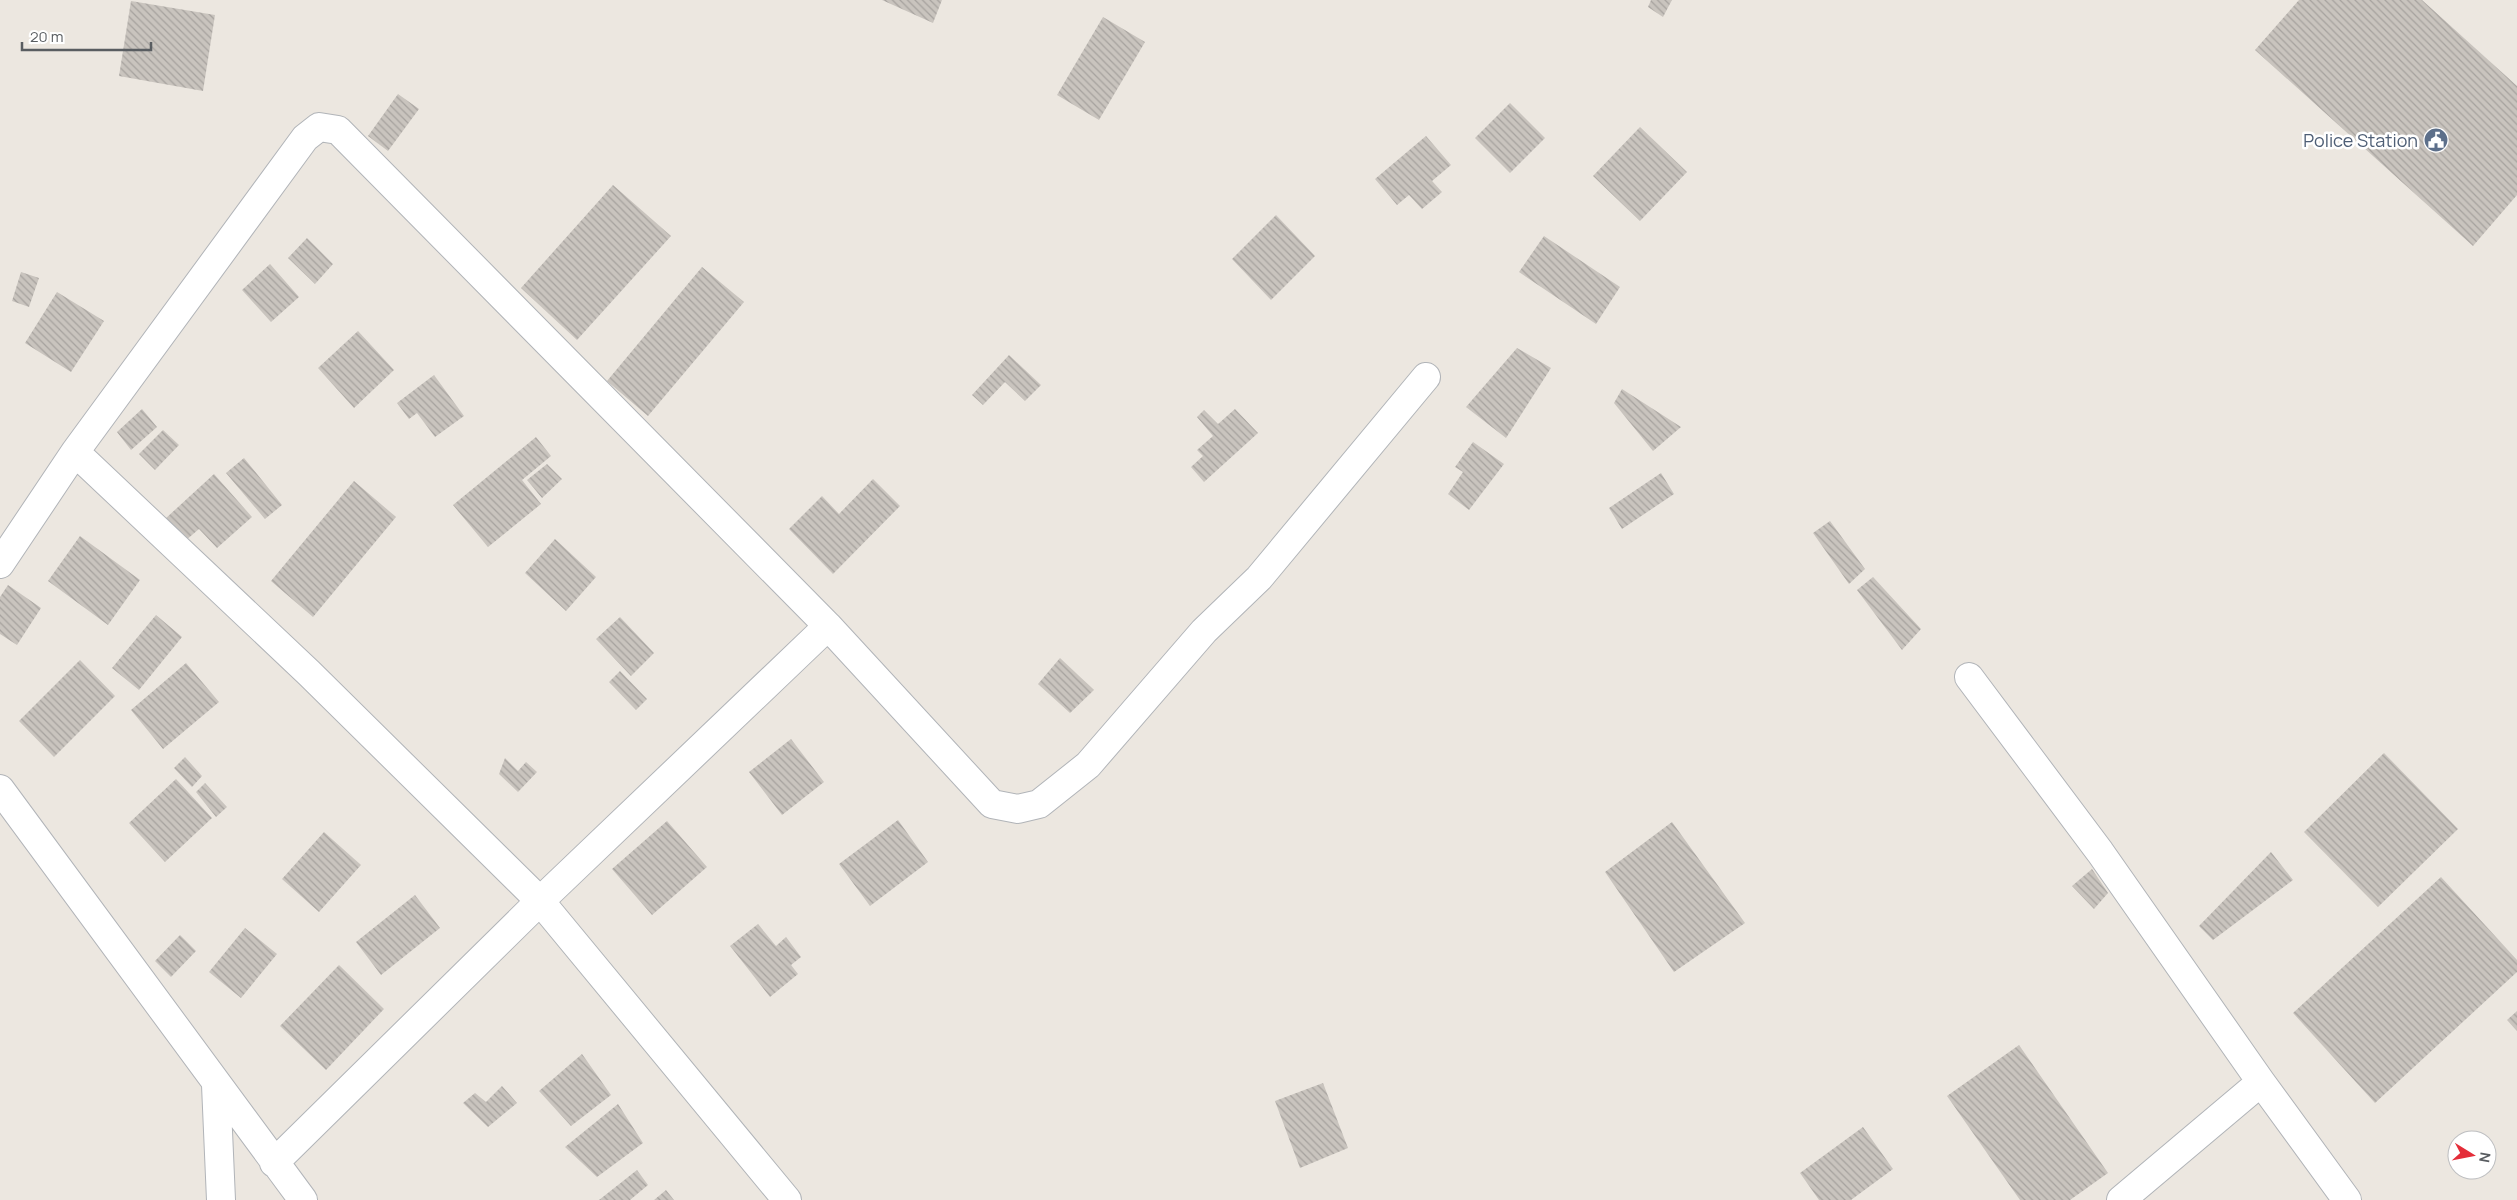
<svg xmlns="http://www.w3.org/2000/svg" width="2517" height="1200" font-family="Manrope,sans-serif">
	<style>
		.building { fill: url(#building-back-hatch) }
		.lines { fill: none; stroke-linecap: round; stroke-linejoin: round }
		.minor-casing { stroke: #b1b4b8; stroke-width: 30 }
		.minor { stroke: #fff; stroke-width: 28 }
		.labels { text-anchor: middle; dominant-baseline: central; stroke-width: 5; stroke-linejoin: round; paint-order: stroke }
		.service-label { font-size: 18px; fill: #4e5e75; stroke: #fff; text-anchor: end }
	</style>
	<defs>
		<pattern id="building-back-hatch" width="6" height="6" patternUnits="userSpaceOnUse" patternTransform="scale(1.25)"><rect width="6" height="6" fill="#c9c4be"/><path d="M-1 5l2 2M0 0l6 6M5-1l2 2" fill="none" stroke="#a6a29e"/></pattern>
	</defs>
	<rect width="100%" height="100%" fill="#ece7e0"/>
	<path class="building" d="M882,0H942L933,23Z
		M1651,0H1672L1663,17L1648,7Z
		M2299,0H2422L2517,86V195L2473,246L2255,50Z
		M131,1L215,15L203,91L119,76Z
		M1103,17L1145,42L1099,120L1057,95Z
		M398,94L419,109L388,151L368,136Z
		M1510,103L1545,138L1510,173L1475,138Z
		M1640,127L1687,172L1640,221L1593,176Z
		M1426,136L1451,165L1432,181L1442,192L1422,209L1409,195L1397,205L1375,179Z
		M613,185L671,236L577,340L521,288Z
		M1276,215L1315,256L1271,300L1232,259Z
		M1544,236L1620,287L1596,324L1519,272Z
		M307,238L333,264L315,284L288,258Z
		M270,264L299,297L271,322L242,290Z
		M702,267L744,302L648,416L607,381Z
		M21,272L39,278L29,307L12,301Z
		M57,292L104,321L71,372L25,343Z
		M358,331L394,370L354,408L318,368Z
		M1517,348L1551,368L1506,438L1466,407Z
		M1009,355L1041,385L1025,401L1005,382L983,405L972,395Z
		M434,375L464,416L435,437L417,413L409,419L397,403Z
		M1622,389L1681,427L1653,451L1614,403Z
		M142,409L157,427L131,450L117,432Z
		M1235,409L1258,433L1204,482L1191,467L1203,456L1197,450L1213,436L1197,417L1204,410L1218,424Z
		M163,430L179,445L155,470L139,454Z
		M536,437L551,456L522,480L541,504L488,547L453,505Z
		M1473,442L1504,464L1469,510L1448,494L1463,472L1455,467Z
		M244,458L282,505L265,519L226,473Z
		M547,464L562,479L542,498L527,480Z
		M1661,473L1674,494L1622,529L1609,508Z
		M214,474L252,517L217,548L199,529L185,541L165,519Z
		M873,479L900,506L833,574L789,529L822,496L839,514Z
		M354,481L396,517L313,617L271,581Z
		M1830,521L1865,569L1849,584L1813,533Z
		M80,536L140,580L108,625L48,581Z
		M555,539L596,577L566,611L525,573Z
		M1873,577L1921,629L1902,650L1857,590Z
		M8,585L41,608L17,645L0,634V597Z
		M156,615L182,637L139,690L112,668Z
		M620,617L654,653L631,676L596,639Z
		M1060,658L1094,690L1070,713L1038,684Z
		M80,660L115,696L54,757L19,721Z
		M186,663L219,702L163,749L131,710Z
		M620,671L647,699L636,710L609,682Z
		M791,739L824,782L782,815L749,772Z
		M2384,753L2458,829L2378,907L2304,832Z
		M185,757L202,776L192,787L174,768Z
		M505,758L518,771L526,762L537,772L518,792L499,774Z
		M176,779L212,818L165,862L129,823Z
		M205,783L227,807L216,817L196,792Z
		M898,820L928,862L870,906L839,864Z
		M667,821L707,867L652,915L612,869Z
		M1672,822L1745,923L1674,972L1605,872Z
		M324,832L361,865L319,912L282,879Z
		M2271,852L2293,880L2213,940L2199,926Z
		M2092,869L2108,893L2094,909L2072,886Z
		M2441,877L2517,960V972L2375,1103L2293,1013Z
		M415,895L440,928L381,975L356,942Z
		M758,924L776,946L786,937L801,957L791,965L798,974L770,997L730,946Z
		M245,928L277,954L241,998L209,972Z
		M180,935L196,951L171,977L155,961Z
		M339,965L384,1009L326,1070L280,1026Z
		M2517,1011V1031L2507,1020Z
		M2019,1045L2108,1173L2070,1200H2020L1947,1096Z
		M582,1054L611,1095L571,1126L539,1091Z
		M1323,1083L1348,1148L1300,1168L1275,1101Z
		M502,1086L517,1103L488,1127L463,1103L475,1093L486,1102Z
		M618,1104L643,1143L597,1177L565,1147Z
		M1863,1127L1893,1169L1851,1200H1819L1800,1173Z
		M637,1170L648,1185L630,1200H599Z
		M666,1190L674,1200H654Z"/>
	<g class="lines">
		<defs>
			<path id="minor" d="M75,452L309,673L540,901L787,1200
				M0,564L75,452L305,138L319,127L338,130L828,626L540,901L274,1163
				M828,626L992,804L1018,809L1039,804L1088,765L1204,631L1259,578L1426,377
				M1969,677L2100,852L2261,1082L2121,1200
				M0,789L303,1200
				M2261,1082L2347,1200
				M216,1085L221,1200"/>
		</defs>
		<use href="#minor" class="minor-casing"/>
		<use href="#minor" class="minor"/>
	</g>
	<defs>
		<symbol id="civic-disc" viewBox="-11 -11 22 22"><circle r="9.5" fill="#5c6f8a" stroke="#fff"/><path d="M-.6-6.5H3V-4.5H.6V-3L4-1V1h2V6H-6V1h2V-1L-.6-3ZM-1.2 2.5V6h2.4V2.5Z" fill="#fff"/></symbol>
	</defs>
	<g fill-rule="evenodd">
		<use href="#civic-disc" x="2422" y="126" width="28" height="28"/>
	</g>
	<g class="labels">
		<g class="service-label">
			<text x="2418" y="140">Police Station</text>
		</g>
	</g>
	<g transform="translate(2472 1155) rotate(100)"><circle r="24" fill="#ffffff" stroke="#bdbec0"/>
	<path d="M0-4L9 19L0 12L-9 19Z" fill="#e42d39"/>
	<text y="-8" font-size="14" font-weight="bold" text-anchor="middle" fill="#595d61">N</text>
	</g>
	<path d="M22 42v8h129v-8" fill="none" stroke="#595d61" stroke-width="2.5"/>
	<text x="30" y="42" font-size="15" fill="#595d61" stroke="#ffffff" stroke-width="4" paint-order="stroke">20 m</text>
</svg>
